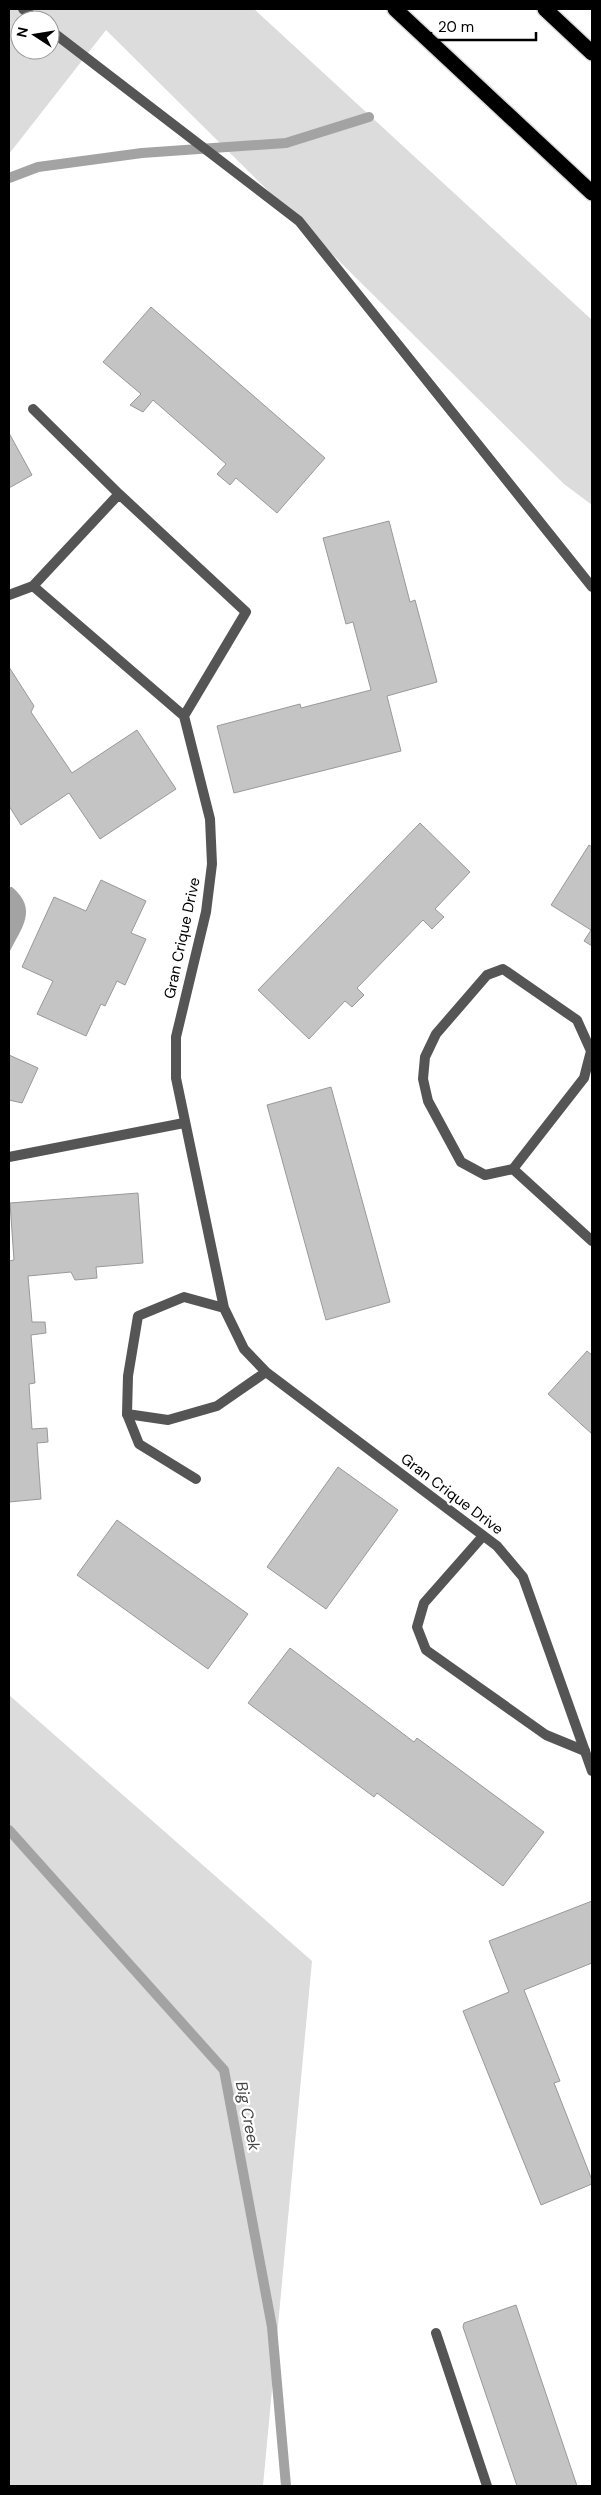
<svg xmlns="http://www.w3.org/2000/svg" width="601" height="2495" font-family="'DM Sans',sans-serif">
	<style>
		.green { fill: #dcdcdc; fill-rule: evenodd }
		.water { fill: #a3a3a3 }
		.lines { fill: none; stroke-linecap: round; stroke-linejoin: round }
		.stream { stroke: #a3a3a3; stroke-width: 10 }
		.building { fill: #c4c4c4; stroke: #999 }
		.highway-casing { stroke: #dbdbdb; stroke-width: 18 }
		.lane { stroke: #555; stroke-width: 10 }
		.street { stroke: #555; stroke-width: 10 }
		.highway { stroke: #000; stroke-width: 15 }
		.labels { text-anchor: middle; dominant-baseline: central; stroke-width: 4.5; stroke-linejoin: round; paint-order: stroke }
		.street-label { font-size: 15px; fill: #000; stroke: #fff }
		.water-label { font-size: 16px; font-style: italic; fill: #444; stroke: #fff }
	</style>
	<rect width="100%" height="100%" fill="#fff"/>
	<path class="green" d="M9,9H254L592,320V505L564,484L106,30L9,154ZM20,20H50V50H20Z
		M9,1695L312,1961L263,2486H9Z"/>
	<path class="water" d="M9,887H12C39,910 21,928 9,953Z"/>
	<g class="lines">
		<path class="stream" d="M9,178L38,167L142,153L286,143L369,117
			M9,1830L224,2070L272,2327L286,2486"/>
	</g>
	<path class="building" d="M151,307L325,458L277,513L236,478L230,485L217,474L226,464L153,400L143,412L130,405L141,394L103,362Z
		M9,433L32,475L9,488Z
		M389,521L410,602L415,600L437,682L387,696L401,751L234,793L217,726L300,704L301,708L371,690L353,622L346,624L323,538Z
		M9,667L34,706L31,712L72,773L137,730L176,789L100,839L69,793L21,825L9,806Z
		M420,823L470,872L435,909L444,917L432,929L423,920L357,988L364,995L352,1007L345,1001L309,1039L258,990Z
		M589,845L592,847V946L584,941L591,930L551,905Z
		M101,880L146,901L131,933L146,939L125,985L117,981L105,1006L101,1004L86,1036L37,1014L53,981L22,967L54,897L86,911Z
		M9,1055L38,1068L22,1103L9,1100Z
		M331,1087L390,1302L326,1320L267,1105Z
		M138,1193L143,1263L96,1267L97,1278L75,1280L71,1272L28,1276L32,1322H45L46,1333L31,1335L35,1383L29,1384L32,1429L47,1428L48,1442L37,1443L41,1499L9,1502V1261L14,1260L10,1203Z
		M587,1351L592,1355V1434L548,1394Z
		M338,1467L398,1510L326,1609L267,1567Z
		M117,1520L248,1614L208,1669L77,1575Z
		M290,1648L414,1742L417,1738L544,1832L503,1886L377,1793L374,1797L248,1703Z
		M592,1901V1963L524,1990L560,2081L554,2083L592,2180V2184L541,2205L463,2011L509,1992L489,1941Z
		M516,2305L577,2486H517L463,2327L464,2323Z"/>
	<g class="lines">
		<defs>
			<path id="highway" d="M395,9L592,193
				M545,9L592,53"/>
		</defs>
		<use href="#highway" class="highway-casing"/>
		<path class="lane" d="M23,9L37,20
			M50,30L299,221L592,587
			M127,1414L139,1444L196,1479
			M483,1536L424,1603L417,1627L426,1650L546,1735L585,1751
			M436,2333L487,2486"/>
		<path class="street" d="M119,494L246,612L184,716
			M33,586L119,494L33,409
			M9,595L33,586L184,716L210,819L212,864L206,912L176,1037V1078L224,1308L244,1349L266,1372L497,1546L523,1577L592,1771
			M503,969L577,1020L591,1051L584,1078L513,1169L485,1175L461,1162L428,1101L423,1079L425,1057L436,1034L487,975Z
			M9,1157L184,1123
			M513,1169L592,1241
			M224,1308L184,1297L138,1316L128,1376L127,1414L168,1420L217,1406L266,1372"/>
		<use href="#highway" class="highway"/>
	</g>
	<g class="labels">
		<g class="street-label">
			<text transform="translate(182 938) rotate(-78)">Gran Crique Drive</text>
			<text transform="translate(452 1494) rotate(37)">Gran Crique Drive</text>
		</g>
		<g class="water-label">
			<text transform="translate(248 2116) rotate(79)">Big Creek</text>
		</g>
	</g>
	<rect width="601" height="2495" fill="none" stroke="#000000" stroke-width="20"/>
	<g transform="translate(35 35) rotate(282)"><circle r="24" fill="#ffffff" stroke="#999999"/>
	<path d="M0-4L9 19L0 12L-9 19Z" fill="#000000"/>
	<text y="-8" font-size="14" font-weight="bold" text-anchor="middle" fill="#000000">N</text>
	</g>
	<path d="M431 32v8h105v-8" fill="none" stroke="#000000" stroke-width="2.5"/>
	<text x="438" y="32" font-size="15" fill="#000000" stroke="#ffffff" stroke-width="4" paint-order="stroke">20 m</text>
</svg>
